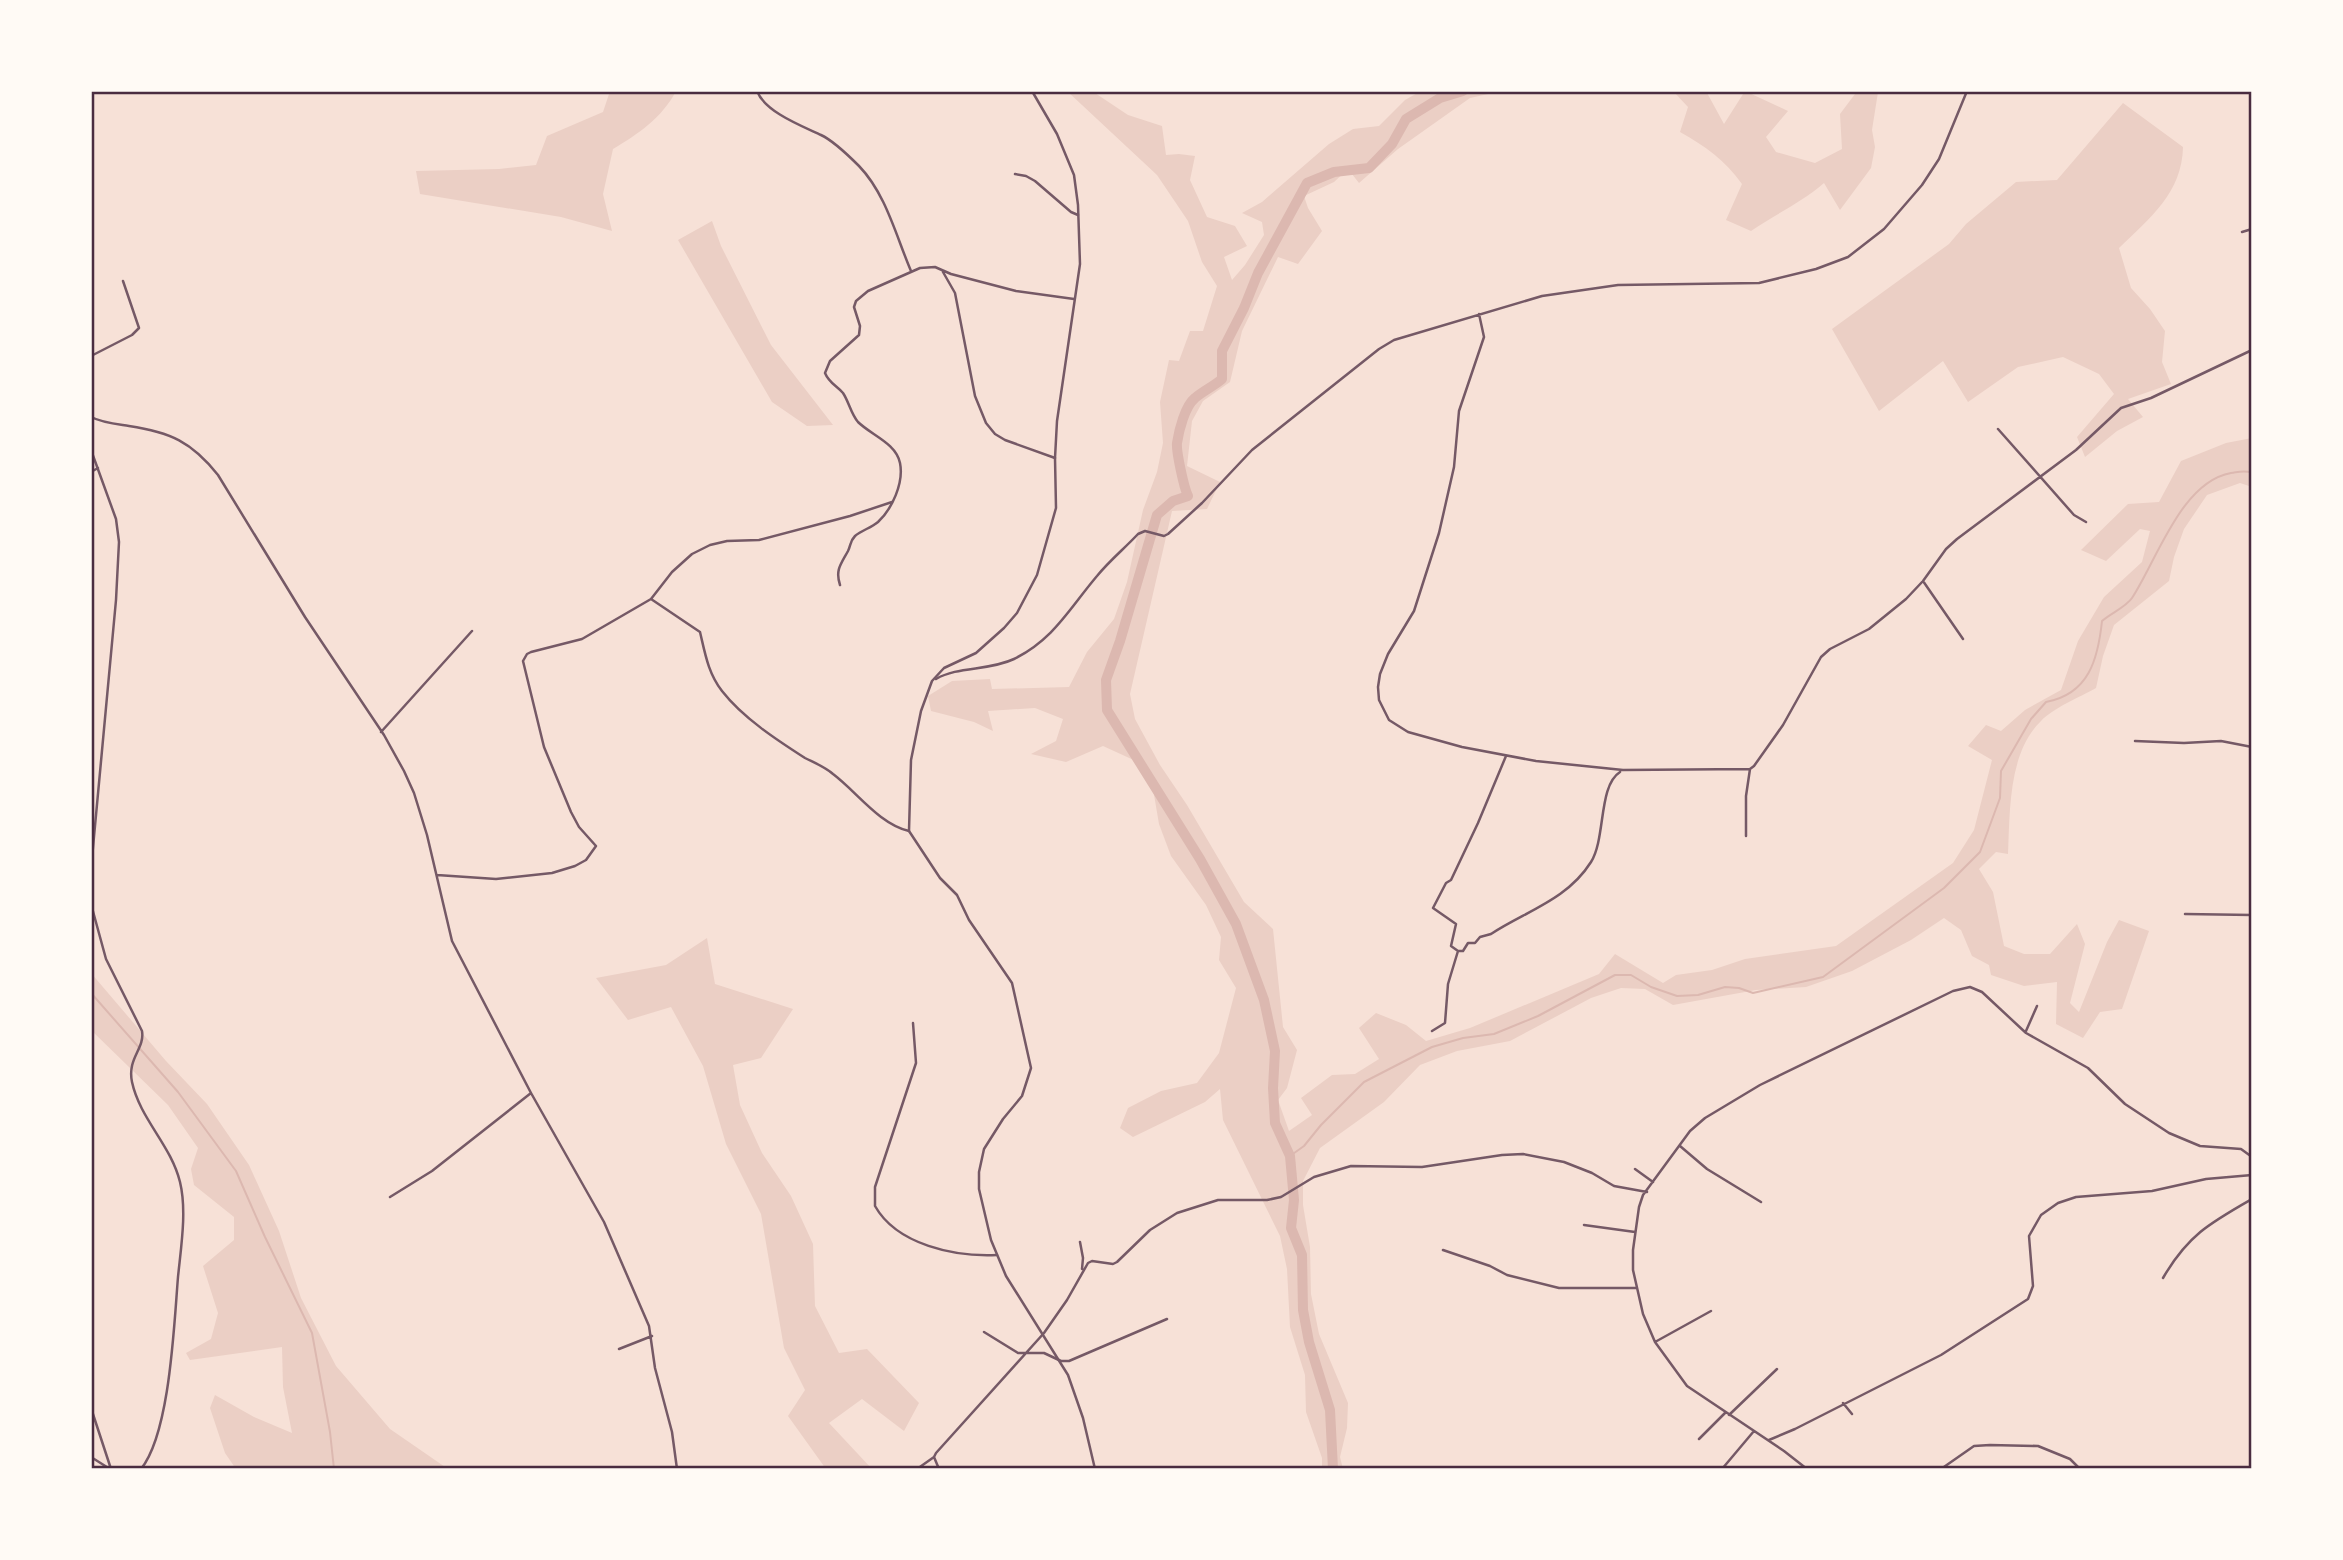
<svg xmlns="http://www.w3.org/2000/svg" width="2343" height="1560" font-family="'DejaVu Sans',sans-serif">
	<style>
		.green { fill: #ebcfc5 }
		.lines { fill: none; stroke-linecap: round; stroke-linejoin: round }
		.stream { stroke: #dcb8b0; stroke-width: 2 }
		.river { stroke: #dcb8b0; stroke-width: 10 }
		.minor { stroke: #755966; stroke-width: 2.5 }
		.tertiary { stroke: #755966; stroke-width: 2.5 }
		.neatline { fill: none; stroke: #4a2c40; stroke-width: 2.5 }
	</style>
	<rect width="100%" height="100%" fill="#f7e1d7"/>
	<path class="green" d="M610,91H676C662,118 638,134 613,149L603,194L612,231L561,217L420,194L416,171L499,169L536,165L547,136L603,112Z
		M1067,91H1092L1128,115L1162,126L1166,155L1179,154L1195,156L1190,180L1207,217L1235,226L1247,246L1224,257L1232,280L1245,265L1264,235L1262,222L1242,213L1262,202L1329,144L1353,129L1379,126L1405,100L1421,91H1502L1470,98L1398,149L1359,183L1348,169L1334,182L1304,196L1308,208L1322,231L1298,264L1278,257L1242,331L1230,382L1203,401L1192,421L1187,466L1220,482L1207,509L1172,511L1130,694L1135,719L1160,765L1187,805L1244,902L1273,929L1283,1027L1297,1050L1287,1088L1278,1100L1289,1131L1312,1115L1301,1098L1332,1075L1355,1074L1379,1059L1359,1028L1376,1013L1406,1025L1426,1041L1470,1028L1599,974L1615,954L1663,983L1676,975L1712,970L1745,959L1836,946L1953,863L1974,830L1992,760L1968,746L1986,725L2001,731L2025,710L2061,690L2078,641L2104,597L2142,562L2150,531L2140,529L2106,561L2081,550L2128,504L2159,502L2181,461L2226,443L2252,438V487L2240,483L2207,495L2184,529L2174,557L2169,581L2114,625L2103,656L2096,688C2080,697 2053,708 2041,721C2008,753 2010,812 2008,854L1996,852L1979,869L1993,892L2004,946L2024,954H2050L2077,924L2085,944L2070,1003L2079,1012L2107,942L2119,920L2149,931L2122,1009L2100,1012L2083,1038L2056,1024L2057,982L2024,986L1991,975L1989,965L1972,956L1961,930L1944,918L1911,940L1852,971L1806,987L1756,990L1673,1005L1645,989L1621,988L1591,998L1510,1041L1457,1051L1420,1065L1384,1102L1320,1148L1303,1181V1205L1310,1247L1311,1294L1319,1334L1348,1403L1347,1428L1340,1457L1343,1469H1322V1458L1306,1412L1305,1375L1290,1327L1287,1269L1280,1236L1223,1120L1220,1089L1205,1102L1133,1137L1120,1128L1128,1108L1161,1091L1197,1083L1219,1053L1236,988L1219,960L1221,937L1206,905L1171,856L1159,824L1152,783L1138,762L1103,746L1066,762L1031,754L1056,741L1063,719L1035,708L988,711L993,731L974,722L931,711L928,696L952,681L990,679L992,689L1069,687L1087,652L1114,619L1127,582L1143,510L1157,472L1163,443L1160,402L1169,360L1179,361L1190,331H1203L1217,286L1202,262L1188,221L1157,175Z
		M1673,91H1706L1724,124L1745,91L1788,111L1766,137L1776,152L1815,163L1842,149L1840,114L1855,94L1878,92L1872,130L1875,147L1871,168L1840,210L1824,183C1802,202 1776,214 1751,231L1726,220L1742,184C1725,160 1705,146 1680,132L1688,107Z
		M2123,103L2183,147C2182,193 2150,218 2119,248L2131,288L2150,309L2165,331L2162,362L2171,384L2128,399L2143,417L2117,431L2085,457L2077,437L2114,394L2099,374L2063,357L2018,367L1968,402L1943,361L1879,411L1832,329L1949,244L1966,224L2016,182L2057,180Z
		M712,221L721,246L771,345L833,425L807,426L772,402L678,240Z
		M707,938L715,984L793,1009L761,1058L733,1065L740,1105L762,1153L791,1196L813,1244L815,1306L839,1353L867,1349L919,1403L904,1431L862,1399L829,1423L872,1469H826L788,1416L805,1390L784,1348L761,1214L726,1144L703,1066L671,1007L628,1020L596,978L666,965Z
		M91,973L166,1061L207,1104L249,1165L279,1231L301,1298L336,1366L390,1429L448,1469H236L225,1453L210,1408L215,1395L254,1417L292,1433L283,1387L282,1347L190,1360L186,1353L211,1339L218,1313L203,1266L234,1240V1217L194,1185L191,1169L198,1148L168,1105L91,1030Z"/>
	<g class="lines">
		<path class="stream" d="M91,993L178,1092L236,1171L265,1237L312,1333L330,1432L334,1469
			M1290,1156L1304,1146L1321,1125L1364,1082L1432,1047L1463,1038L1494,1034L1538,1016L1615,975H1631L1651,987L1677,996L1698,995L1725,987L1739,988L1753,993L1823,977L1944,888L1980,852L2000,798L2001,771L2031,719L2046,702C2089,694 2098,659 2102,621C2111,613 2126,607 2132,598C2157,560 2181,482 2231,473C2239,472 2245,470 2252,473"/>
		<path class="river" d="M1333,1469L1330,1410L1309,1342L1303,1310L1302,1255L1291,1228L1294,1200L1290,1156L1275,1123L1273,1088L1275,1051L1264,1000L1236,924L1200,859L1107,710L1106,680L1120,641L1157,515L1173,501L1188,496C1184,488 1176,451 1177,443C1179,430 1185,406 1195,398C1203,391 1214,386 1222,379V351L1244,308L1258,273L1307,183L1334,172L1369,168L1392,144L1406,119L1440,98L1463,91"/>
		<path class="minor" d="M757,91C765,112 802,126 821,135C834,141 849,156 859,166C886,194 896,236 911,271
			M1015,174L1026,176L1035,181L1071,212L1078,215
			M2242,232L2252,229
			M943,272L955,293L975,396L986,423L995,434L1005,440L1055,458
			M1479,314L1484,337L1459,411L1454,467L1439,533L1414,611L1388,654L1380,674L1378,687L1379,700L1389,720L1408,732L1462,747L1536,761L1623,770L1750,769L1754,766L1783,725L1821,657L1830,649L1869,629L1906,599L1923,581L1946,549L1957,539L2076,450L2121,408L2151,398L2252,350
			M91,356L132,335L139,328L123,281
			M91,417C103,423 116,424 129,426C170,432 192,442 218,475L305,617L384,735L404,771L414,793L427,835L452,941L531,1093L604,1222L649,1326L655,1368L672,1432L677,1469
			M1998,429L2074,515L2086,522
			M91,472L98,468
			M892,502L850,516L759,540L727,541L710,545L692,554L672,572L651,599L700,632C705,653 708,673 722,691C743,718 777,740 805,758C815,763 825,767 833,774C857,792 879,824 909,831
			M1923,581L1963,639
			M840,585C835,570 841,564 848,551C851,545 850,541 855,536C862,530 871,528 878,522C892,509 904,483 900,463C896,443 871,435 858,422C851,414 849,402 843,393C837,386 829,383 825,373L830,361L859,335L860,326L854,307L856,301L868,291L920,268L935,267L951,274L1016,291L1074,299
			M936,679C958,666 989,671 1014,659C1054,639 1069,609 1097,576C1109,561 1125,548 1138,534L1145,531L1164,536L1168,534L1202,503L1252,450L1379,349L1394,340L1542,296L1618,285L1759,283L1816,269L1848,257L1884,229L1922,185L1939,159L1967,91
			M381,732L472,631
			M2135,741L2184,743L2221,741L2252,747
			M1746,836V796L1750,769
			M437,875L496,879L552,873L575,866L586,860L596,846L579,827L571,812L544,747L523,661L527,654L531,652L582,639L651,599
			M2185,914L2252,915
			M1458,951L1451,946L1456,924L1433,908L1446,883L1451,880L1478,823L1506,756
			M913,1023L916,1063L875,1187V1206C897,1245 955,1257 997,1255
			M1432,1031L1445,1023L1448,984L1458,951H1463L1468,943H1475L1480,937L1491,934C1526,911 1567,900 1591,862C1606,838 1598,786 1620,772
			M2026,1031L2037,1006
			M1680,1146L1707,1169L1761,1202
			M1635,1169L1653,1182
			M390,1197L432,1171L531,1093
			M1584,1225L1635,1232
			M1080,1242L1083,1258L1082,1269
			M1443,1250L1490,1266L1507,1275L1559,1288H1636
			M2163,1278C2188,1235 2210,1223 2252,1199
			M984,1332L1018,1353H1044L1061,1361H1069L1167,1319
			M1655,1342L1711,1311
			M619,1349L652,1336
			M1843,1403L1852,1414
			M91,1408L111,1469
			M1729,1415L1777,1369
			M1699,1439L1725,1413
			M1769,1440L1795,1429L1941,1355L2028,1299L2033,1286L2029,1236L2041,1215L2058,1203L2076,1197L2152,1191L2206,1179L2252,1175
			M91,1457L110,1469
			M917,1469L934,1457
			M939,1469L934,1457L936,1453L1044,1333L1067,1300L1088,1263L1092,1261L1113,1264L1117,1262L1150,1230L1177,1213L1218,1200H1267L1281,1197L1314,1177L1351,1166L1422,1167L1502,1155L1523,1154L1564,1162L1592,1173L1614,1186L1647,1192
			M1722,1469L1754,1431
			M1807,1469L1784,1451L1687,1386L1655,1342L1643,1314L1633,1270V1250L1639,1207L1643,1195L1690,1131L1705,1118L1760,1085L1953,991L1970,987L1982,992L2026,1033L2088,1068L2125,1104L2169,1133L2200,1146L2241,1149L2252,1157
			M1941,1469L1974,1446L1990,1445L2038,1446L2070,1459L2080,1469"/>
		<path class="tertiary" d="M1032,91L1057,134L1074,175L1078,205L1080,264L1057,421L1055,458L1056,508L1037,575L1017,613L1004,628L976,653L944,668L932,681L921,711L911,760L909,831L940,878L957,895L969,920L1012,983L1031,1068L1022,1096L1003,1119L984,1149L979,1172V1189L991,1240L1006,1276L1068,1375L1083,1418L1095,1469
			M91,450L116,519L119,542L116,600L91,869
			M91,904L106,959L142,1031C145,1049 127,1058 132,1082C140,1119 171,1145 180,1182C187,1211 181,1247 178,1277C174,1325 170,1433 141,1469"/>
	</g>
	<rect width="2343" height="1560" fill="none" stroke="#fffaf5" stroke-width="186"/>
	<rect x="93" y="93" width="2157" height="1374" class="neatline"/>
</svg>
